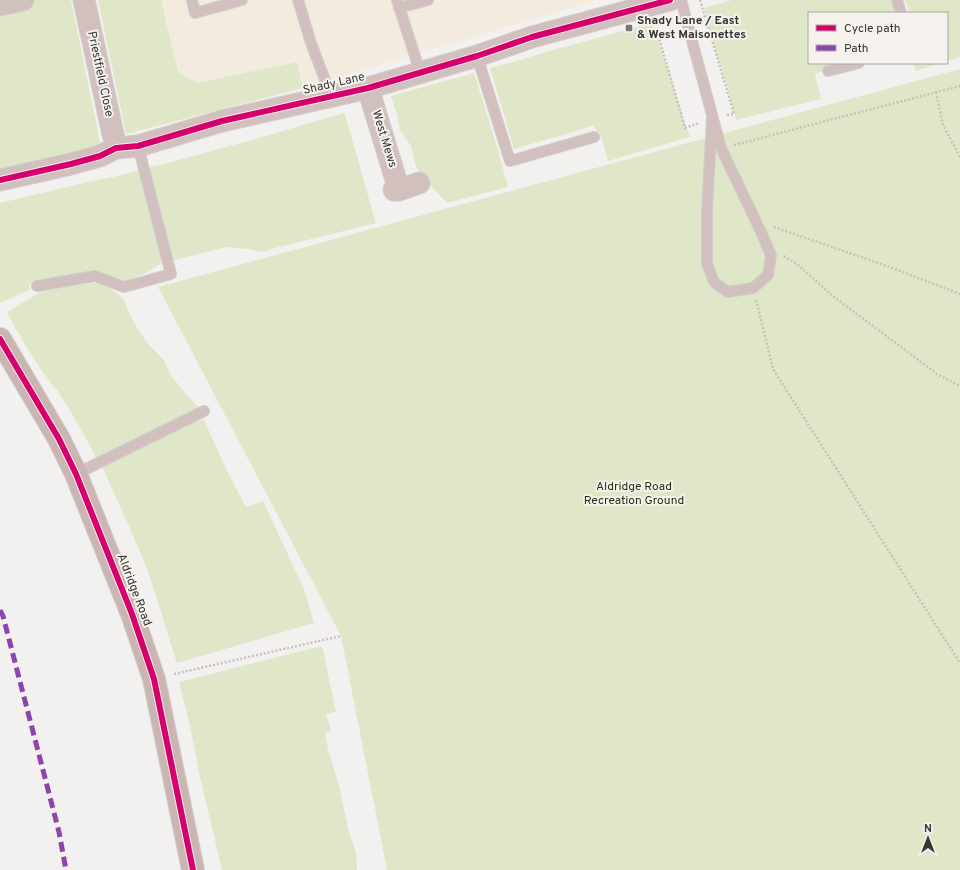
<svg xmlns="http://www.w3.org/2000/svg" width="960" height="870" font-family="Overpass,sans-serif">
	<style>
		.industrial { fill: #f4ebdf }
		.green { fill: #dfe7c8 }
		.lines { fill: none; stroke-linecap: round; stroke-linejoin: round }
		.lane-casing { stroke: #d0cfce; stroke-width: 12 }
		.street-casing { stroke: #d0cfce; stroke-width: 23 }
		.secondary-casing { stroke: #d0cfce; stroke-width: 24 }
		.path { stroke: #cbc0be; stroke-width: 2.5; stroke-dasharray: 2 2; stroke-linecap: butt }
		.lane { stroke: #d2c0be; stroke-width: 10 }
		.street { stroke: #d2c0be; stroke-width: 21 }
		.secondary { stroke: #cbb5b3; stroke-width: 22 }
		.quiet { stroke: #8e44ad; stroke-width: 5; stroke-dasharray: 10 5; stroke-linecap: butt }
		.cycleway-casing { stroke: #f5f2ed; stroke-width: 8 }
		.cycleway { stroke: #d6006c; stroke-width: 6 }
		.poi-dot { fill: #797775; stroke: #f5f2ed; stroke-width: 1.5 }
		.labels { text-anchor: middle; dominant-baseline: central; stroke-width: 4; stroke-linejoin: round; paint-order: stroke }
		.poi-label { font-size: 12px; font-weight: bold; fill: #373534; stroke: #f5f2ed; text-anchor: start }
		.street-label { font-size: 12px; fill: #373534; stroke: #f5f2ed }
		.park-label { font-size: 12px; fill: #29300f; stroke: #f5f2ed }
	</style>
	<rect width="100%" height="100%" fill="#f3f1ef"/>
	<path class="industrial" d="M161,0H597L303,88L297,62L197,83L178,72Z"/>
	<path class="green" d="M0,0H71L101,147L0,170Z
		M98,0H161L178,72L197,83L297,62L303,88L126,134Z
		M732,0H893L897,13H809V63H838L823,67L824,71L815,74L821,99L736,120L722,70L717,56L709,28L704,8Z
		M905,0H960V57L947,61V13H910Z
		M652,23L669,71L678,101L690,137L608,161L602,139L593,125L580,130L514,149L490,68L506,64L553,50Z
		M913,63H940L916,71Z
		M960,69V870H387L341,636L158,287Z
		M474,73L495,140L508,187L447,203L421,176L415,163L411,146L400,130L397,115L391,96Z
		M344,113C356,149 365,187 376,223L275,248L262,252L247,249L226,247L171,261L149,167L164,164L262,137Z
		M141,170L163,262L149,271L132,279L122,282L95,271L44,280L29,284L30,290L0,303V203L92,181L109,178Z
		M101,282L123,298L130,315L138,330L149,345L163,359L172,377L186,394L199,408L191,414L97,460C86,438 75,418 62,398C56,388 48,380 42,371C29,352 17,332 7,312L44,290Z
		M204,420L227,471L246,507L263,501L304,589L314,623L177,663C166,630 157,596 145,564C132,531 116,499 102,466L190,422Z
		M322,646L336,712L326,714L331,731L325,732L328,749L339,785L342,800L349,832L356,852L357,870H222L200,777L190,726L179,682Z"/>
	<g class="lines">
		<defs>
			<path id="lane" d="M192,0L195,13L242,0
				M298,0L311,43L331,96
				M397,0L420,72
				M681,0L721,148L761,232L771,255L768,275L753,288L728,292L714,282L707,263V211L712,117
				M897,0L901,13
				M399,8L428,0
				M477,56L510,161L594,137
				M828,71L859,63
				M37,286L95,276L124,287L171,274L138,146
				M76,474L204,411"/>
			<path id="street" d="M84,0L116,148
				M0,5L23,0
				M368,88L399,190
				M0,180L71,164L100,156L116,148L138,146L222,121L368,88L477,56L532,37L670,0
				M394,190H399L419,183"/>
			<path id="secondary" d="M0,339L59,439L76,474L132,614L154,679L193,870"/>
		</defs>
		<use href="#lane" class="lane-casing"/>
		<use href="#street" class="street-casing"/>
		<use href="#secondary" class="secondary-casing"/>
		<path class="path" d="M700,0L734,114L727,115
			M655,24L685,128L699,123
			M936,92L943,125L960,157
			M734,145L960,86
			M774,227L887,266L960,294
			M784,256L797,264L834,297L937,374L960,386
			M756,300L773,369L960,663
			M174,674L341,636"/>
		<use href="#lane" class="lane"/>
		<use href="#street" class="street"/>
		<use href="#secondary" class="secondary"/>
		<path class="quiet" d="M0,610L3,616L59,832L66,870"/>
		<defs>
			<path id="cycleway" d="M0,180L71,164L100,156L116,148L138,146L222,121L368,88L477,56L532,37L670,0
				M0,339L59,439L76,474L132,614L154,679L193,870"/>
		</defs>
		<use href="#cycleway" class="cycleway-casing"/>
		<use href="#cycleway" class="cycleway"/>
	</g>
	<rect class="poi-dot" x="625" y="24" width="8" height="8" rx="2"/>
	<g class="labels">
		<g class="poi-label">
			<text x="637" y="21">Shady Lane / East<tspan x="637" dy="14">&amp; West Maisonettes</tspan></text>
		</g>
		<g class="street-label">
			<text transform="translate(100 74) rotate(78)">Priestfield Close</text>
			<text transform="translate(334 84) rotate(-13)">Shady Lane</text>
			<text transform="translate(384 139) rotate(73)">West Mews</text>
			<text transform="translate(134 590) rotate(69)">Aldridge Road</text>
		</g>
		<g class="park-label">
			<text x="634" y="487">Aldridge Road<tspan x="634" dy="14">Recreation Ground</tspan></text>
		</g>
	</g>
	<rect x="808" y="12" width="140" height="52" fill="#f5f2ed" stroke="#a9a6a3"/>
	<rect x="816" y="25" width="20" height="6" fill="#d6006c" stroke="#a9a6a3"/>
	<text x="844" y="32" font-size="12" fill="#373534">Cycle path</text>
	<rect x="816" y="45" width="20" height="6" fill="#8e44ad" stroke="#a9a6a3"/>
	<text x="844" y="52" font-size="12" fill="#373534">Path</text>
	<g transform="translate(928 838)" stroke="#f5f2ed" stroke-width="3" paint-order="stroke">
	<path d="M0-3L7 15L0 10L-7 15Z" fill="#373534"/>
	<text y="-6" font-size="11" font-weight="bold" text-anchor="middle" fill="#373534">N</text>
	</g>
</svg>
